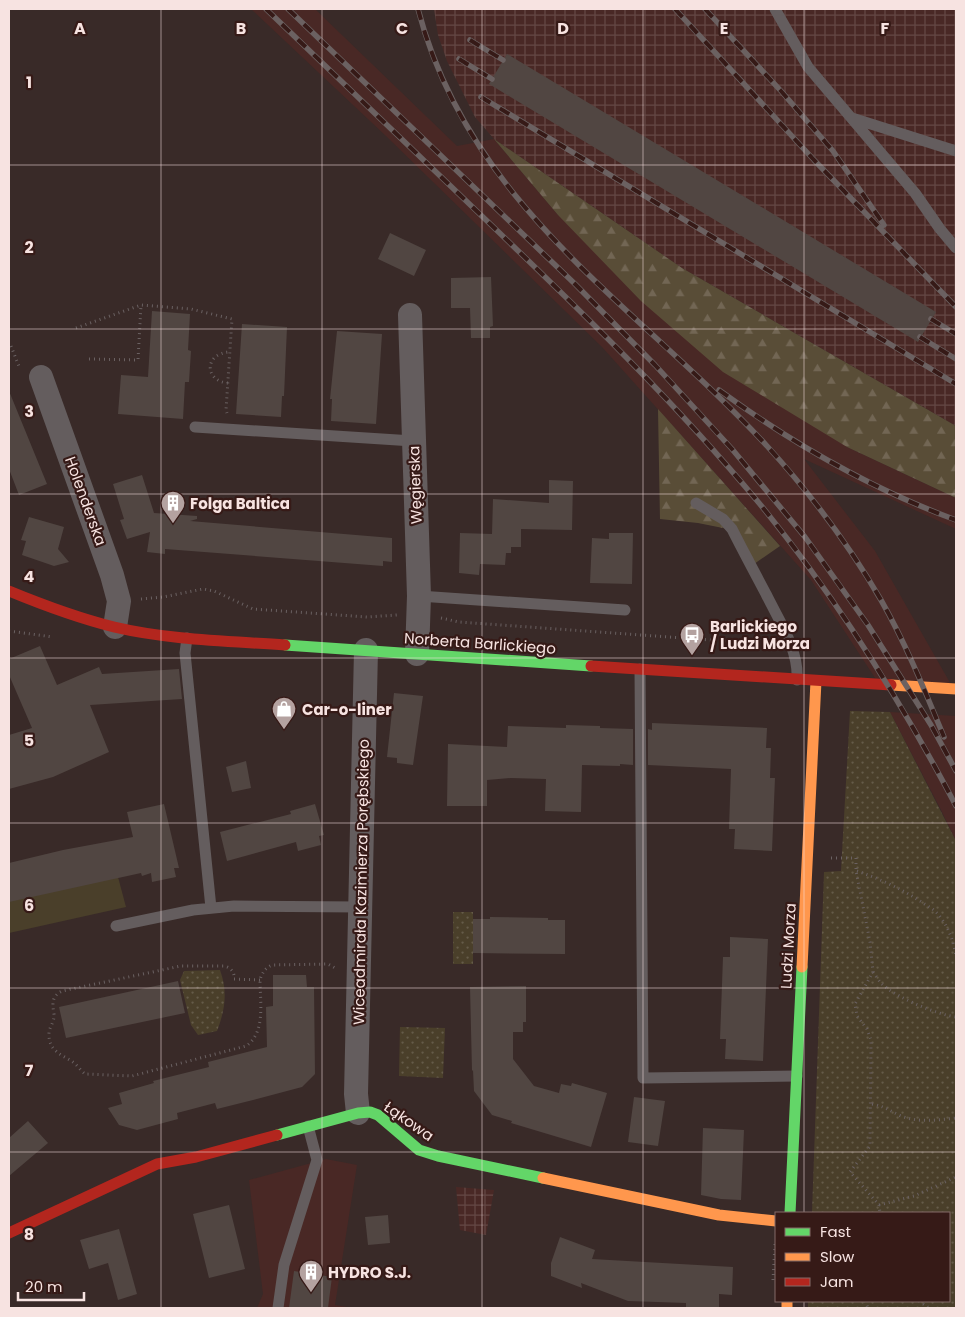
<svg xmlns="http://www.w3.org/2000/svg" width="965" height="1317" font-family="Poppins,sans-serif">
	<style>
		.built { fill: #492825 }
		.industrial { fill: url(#industrial-grid) }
		.green { fill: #4a3f2a }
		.forest { fill: url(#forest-firs) }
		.park { fill: url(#park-dots) }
		.building { fill: #514642 }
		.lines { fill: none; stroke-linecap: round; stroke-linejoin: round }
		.path { stroke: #6a6162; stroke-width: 3; stroke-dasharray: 1 4; stroke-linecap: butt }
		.lane { stroke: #645d5e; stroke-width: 11 }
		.street { stroke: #645d5e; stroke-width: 24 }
		.fast { stroke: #63d668; stroke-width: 11 }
		.slow { stroke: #ff974d; stroke-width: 11 }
		.jam { stroke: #b3261e; stroke-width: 11 }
		.rail-casing { stroke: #6b6161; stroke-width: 5.5 }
		.rail { stroke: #361a17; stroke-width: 4; stroke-dasharray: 11; stroke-linecap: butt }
		.grid { fill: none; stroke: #f7e3e1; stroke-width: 1; stroke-opacity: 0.55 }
		.labels { text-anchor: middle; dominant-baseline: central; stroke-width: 4.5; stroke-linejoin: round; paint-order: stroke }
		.street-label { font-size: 15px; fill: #f7e3e1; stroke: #361a17 }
		.poi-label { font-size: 15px; font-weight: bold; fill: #f7e3e1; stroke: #361a17; text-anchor: start }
		.grid-label { font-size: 16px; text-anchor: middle; font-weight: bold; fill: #f7e3e1; stroke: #361a17; stroke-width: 4.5; stroke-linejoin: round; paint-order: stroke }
	</style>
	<defs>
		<pattern id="industrial-grid" width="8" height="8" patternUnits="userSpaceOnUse" patternTransform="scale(1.25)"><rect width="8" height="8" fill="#492825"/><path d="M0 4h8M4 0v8" fill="none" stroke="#644744"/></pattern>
		<pattern id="forest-firs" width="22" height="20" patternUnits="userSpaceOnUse" patternTransform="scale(1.25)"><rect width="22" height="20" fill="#594d37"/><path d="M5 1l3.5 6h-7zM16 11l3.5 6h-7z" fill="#726654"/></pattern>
		<pattern id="park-dots" width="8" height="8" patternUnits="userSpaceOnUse" patternTransform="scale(1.25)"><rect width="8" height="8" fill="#4a3f2a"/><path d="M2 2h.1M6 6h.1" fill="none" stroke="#655b49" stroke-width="1.8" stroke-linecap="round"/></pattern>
	</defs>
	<rect width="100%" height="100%" fill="#392a28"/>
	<path class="built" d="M251,9H315L457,146L494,139L558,215L847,447L956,498V529L804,459L875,551L953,688L879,684L811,580L602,347L386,136Z
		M890,712L956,716V841L941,810Z
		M326,1159L357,1165L335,1305L353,1308H257L263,1294L249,1180Z"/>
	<path class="industrial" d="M434,9H956V426L682,268L494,139L475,117L447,61L438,35Z
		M456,1187L494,1190L486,1235L460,1230Z"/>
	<path class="green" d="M118,877L126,907L9,933V901Z"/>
	<path class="forest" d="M494,139L682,268L956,426V498L847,447L723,372L641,301L558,215Z
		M658,409L780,546L754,564L728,529L698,523L660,519Z"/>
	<path class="park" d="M850,711L890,712L956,841V1308H808V1301H949V1213H812L824,872L841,871Z
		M453,912H473V964H453Z
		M220,970C228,992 225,1010 217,1031L198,1035L191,1025L180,980L184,971Z
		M400,1027L445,1028L443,1078L399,1076Z"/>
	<path class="building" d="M507,54L936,312L918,342L489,84Z
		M390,233L426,250L414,276L378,259Z
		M491,277L493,326L490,327V338H471L470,308H451V278Z
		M152,311L190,314L188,350L191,351L189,382H185L183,419L118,414L121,375L148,377Z
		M242,324L287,327L284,396H282L281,417L236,414Z
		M337,331L382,334L376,424L331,421L332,399H330Z
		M9,391L47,484L19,495L9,469Z
		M142,475L154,513L197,516V519L190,521L392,538V562L383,561V566L165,549V554L147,552L150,532L127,539L120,520L124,519L113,484Z
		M549,480L573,481L572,530L521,529V547H511V553H506L505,565L480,564L479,575L459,573L460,533L492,534L493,499L549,503Z
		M29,517L64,527L58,549L69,562L54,566L22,555L26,541L21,540Z
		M609,533H633L632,584L590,583L592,538L609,539Z
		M40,646L57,685L99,667L102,674L179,669L182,699L90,705L109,752L53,777L9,789V735L32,728L9,675V659Z
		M394,693L423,696L413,765L397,763V758L387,757Z
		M652,723L767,728L766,748H771L770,778H775L772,851L734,849L735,829H729L731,769L648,765V729L652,730Z
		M566,725L600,726V728L633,729V765L620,764V766L582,765L581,812L545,811L546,779L511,778L487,780V806H447L448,744L507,747L508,726L566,728Z
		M246,761L251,788L232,792L226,767Z
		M164,804L179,868H174L176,877L152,882L151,873L142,876L141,873L9,902V863L63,850L133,837L127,812Z
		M315,804L324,835L319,836L321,845L298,851L296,842L227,861L220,832L291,814L290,811Z
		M490,917L548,918V920H565V954L473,953V919H490Z
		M730,937L768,939L763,1061L725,1059L726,1039H720L723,957H730Z
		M273,975H306L307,987H314L315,1074L302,1087L249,1101L217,1109L215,1103L177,1113L178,1119L137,1130L119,1125L108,1108L122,1104L119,1093L154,1083L153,1081L209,1067L208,1062L267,1047L266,1007L273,1006Z
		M178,981L185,1013L66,1038L59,1007Z
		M526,986V1022H523V1032H513V1059L534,1086L559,1093L561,1084L571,1086L572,1083L607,1093L591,1147L511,1123L512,1121L492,1115L474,1091L473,1070L472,1071L470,987Z
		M634,1097L665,1101L658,1146L628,1142Z
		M28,1121L48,1143L9,1176V1138Z
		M703,1128L744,1130L741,1200L721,1199L701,1195Z
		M229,1205L245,1269L209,1278L193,1214Z
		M388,1215L390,1243L368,1245L365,1217Z
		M119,1229L137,1294L118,1300L108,1263L89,1269L80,1240Z
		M560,1237L595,1250L592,1259L733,1267L732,1295L719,1294V1308L686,1307V1303L628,1301L581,1283L582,1288L551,1276V1263Z
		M294,1271L332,1277L328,1308H289Z"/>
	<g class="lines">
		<path class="path" d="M76,328L141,305
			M11,346L20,369
			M89,359L138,360L141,305L191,309L232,319L226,410L227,413
			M228,383C204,381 204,353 230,352
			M141,599L163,597L203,589L214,591L253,609L367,617L397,615
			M441,618L459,622L739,642L746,647L748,652
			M9,631L53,637
			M831,858H856V871L870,942L873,972L855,1004L857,1016L867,1029L871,1040L870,1146L850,1172L879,1205L880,1213
			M857,871C880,879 902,889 923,903C927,906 932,908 936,912C947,923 954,941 956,957
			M873,972C876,976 879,981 882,984C895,997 938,1015 956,1017
			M260,980L234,979C235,972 230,967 224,966H181L62,991C52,996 52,1003 54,1014C55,1022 48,1028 49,1036C50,1053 64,1055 74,1063C78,1066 81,1071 85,1074L132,1076L246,1046C266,1033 260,1001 260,980C262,973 265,968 272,965L328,964L335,968
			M872,1104C884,1106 890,1111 901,1116C919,1123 937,1120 956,1118
			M879,1205L914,1196L956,1177
			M773,1280L775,1244
			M865,1301L868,1308
			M919,1301L929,1308"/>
		<path class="lane" d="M775,9L808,67L915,193L940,229L956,248
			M852,118L956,151
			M195,427L413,441
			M696,503L723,519L732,529C743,551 755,573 766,594C779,621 799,649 797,680
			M419,596L625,610
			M187,638L185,653L211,908
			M640,669L643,1078L797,1076
			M116,926L193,910L234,906L361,907
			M278,1308L284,1265L317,1160L308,1126"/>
		<path class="street" d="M410,315L419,596L417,654
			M41,377L112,575L119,601L115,627
			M358,1113L356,1094L366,650"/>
		<path class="fast" d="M285,645L591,666
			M277,1135L358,1113L370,1112L378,1115L419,1150L438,1156L543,1178
			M790,1213L802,967"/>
		<path class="slow" d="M891,685L956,689
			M802,967L816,681
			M543,1178L719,1215L776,1221
			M787,1301V1308"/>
		<path class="jam" d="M9,591C43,605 78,618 114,627C169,640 229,641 285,645
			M591,666L891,685
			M9,1233L157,1164L196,1157L277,1135"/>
		<defs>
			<path id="rail" d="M266,9C339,79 412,149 485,219C580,310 675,402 759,503C836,597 900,699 956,806
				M288,9L575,284L655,365L732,449L805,537L868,625L931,725L956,771
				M418,9C470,208 636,304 767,446C810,493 849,545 881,600C906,644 925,691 944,737
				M675,9L814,160L956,307
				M705,9L781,91L833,151L884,225
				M470,40L503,60
				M459,59L492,79
				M481,97L956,384
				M931,319L956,334
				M920,337L956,359
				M719,390C792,443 871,489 956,520"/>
		</defs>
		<use href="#rail" class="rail-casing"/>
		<use href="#rail" class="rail"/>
	</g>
	<path class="grid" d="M161,9V1308M322,9V1308M482,9V1308M643,9V1308M804,9V1213M9,165H956M9,329H956M9,494H956M9,658H956M9,823H956M9,988H956M9,1152H956M804,1301V1308"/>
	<defs>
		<symbol id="building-pin" viewBox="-11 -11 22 30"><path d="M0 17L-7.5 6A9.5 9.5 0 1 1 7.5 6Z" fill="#b4a2a0" stroke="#361a17"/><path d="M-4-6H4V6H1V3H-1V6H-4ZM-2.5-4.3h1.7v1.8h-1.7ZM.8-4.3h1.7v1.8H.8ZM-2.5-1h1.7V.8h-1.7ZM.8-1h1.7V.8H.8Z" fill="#fff"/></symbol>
		<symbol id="bus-pin" viewBox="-11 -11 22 30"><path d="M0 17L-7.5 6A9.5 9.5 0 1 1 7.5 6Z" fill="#b4a2a0" stroke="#361a17"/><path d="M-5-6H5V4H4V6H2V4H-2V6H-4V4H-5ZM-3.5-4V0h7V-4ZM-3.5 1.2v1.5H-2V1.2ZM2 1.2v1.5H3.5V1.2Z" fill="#fff"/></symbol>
		<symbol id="shop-pin" viewBox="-11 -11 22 30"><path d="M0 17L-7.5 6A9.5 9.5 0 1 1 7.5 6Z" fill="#b4a2a0" stroke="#361a17"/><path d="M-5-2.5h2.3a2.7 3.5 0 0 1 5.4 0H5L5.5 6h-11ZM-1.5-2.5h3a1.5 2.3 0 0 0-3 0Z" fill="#fff"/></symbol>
	</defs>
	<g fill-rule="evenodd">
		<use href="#building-pin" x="159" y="489" width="28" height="38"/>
		<use href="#bus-pin" x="678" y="621" width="28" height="38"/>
		<use href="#shop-pin" x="270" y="695" width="28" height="38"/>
		<use href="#building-pin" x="297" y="1258" width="28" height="38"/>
	</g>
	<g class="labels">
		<g class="street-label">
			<text transform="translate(415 485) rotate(-92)">Węgierska</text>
			<text transform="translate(86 501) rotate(70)">Holenderska</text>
			<text transform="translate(480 643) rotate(4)">Norberta Barlickiego</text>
			<text transform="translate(361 882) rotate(-89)">Wiceadmirała Kazimierza Porębskiego</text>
			<text transform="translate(788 946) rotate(-87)">Ludzi Morza</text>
			<text transform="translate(409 1121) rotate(35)">Łąkowa</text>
		</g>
		<g class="poi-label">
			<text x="190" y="503">Folga Baltica</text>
			<text x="710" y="626">Barlickiego<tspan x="710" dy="17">/ Ludzi Morza</tspan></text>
			<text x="302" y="709">Car-o-liner</text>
			<text x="328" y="1272">HYDRO S.J.</text>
		</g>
	</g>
	<g class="grid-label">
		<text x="80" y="34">A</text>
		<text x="241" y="34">B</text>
		<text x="402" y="34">C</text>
		<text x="563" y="34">D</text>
		<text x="724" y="34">E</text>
		<text x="885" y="34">F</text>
		<text x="29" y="88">1</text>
		<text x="29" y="253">2</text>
		<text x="29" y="417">3</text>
		<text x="29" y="582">4</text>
		<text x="29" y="746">5</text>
		<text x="29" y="911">6</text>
		<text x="29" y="1076">7</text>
		<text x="29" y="1240">8</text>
	</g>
	<rect width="965" height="1317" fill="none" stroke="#f7e3e1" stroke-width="20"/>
	<rect x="775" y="1212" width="175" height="90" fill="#361a17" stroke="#836a68"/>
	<rect x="785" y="1228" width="25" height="8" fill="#63d668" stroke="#836a68"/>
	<text x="820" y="1237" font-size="15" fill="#f7e3e1">Fast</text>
	<rect x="785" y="1253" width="25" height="8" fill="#ff974d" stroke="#836a68"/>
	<text x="820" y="1262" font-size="15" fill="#f7e3e1">Slow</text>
	<rect x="785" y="1278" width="25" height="8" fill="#b3261e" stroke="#836a68"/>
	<text x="820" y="1287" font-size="15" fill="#f7e3e1">Jam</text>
	<path d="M18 1292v8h66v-8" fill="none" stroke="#f7e3e1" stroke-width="2.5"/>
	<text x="25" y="1292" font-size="15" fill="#f7e3e1" stroke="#361a17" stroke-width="4" paint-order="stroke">20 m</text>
</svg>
